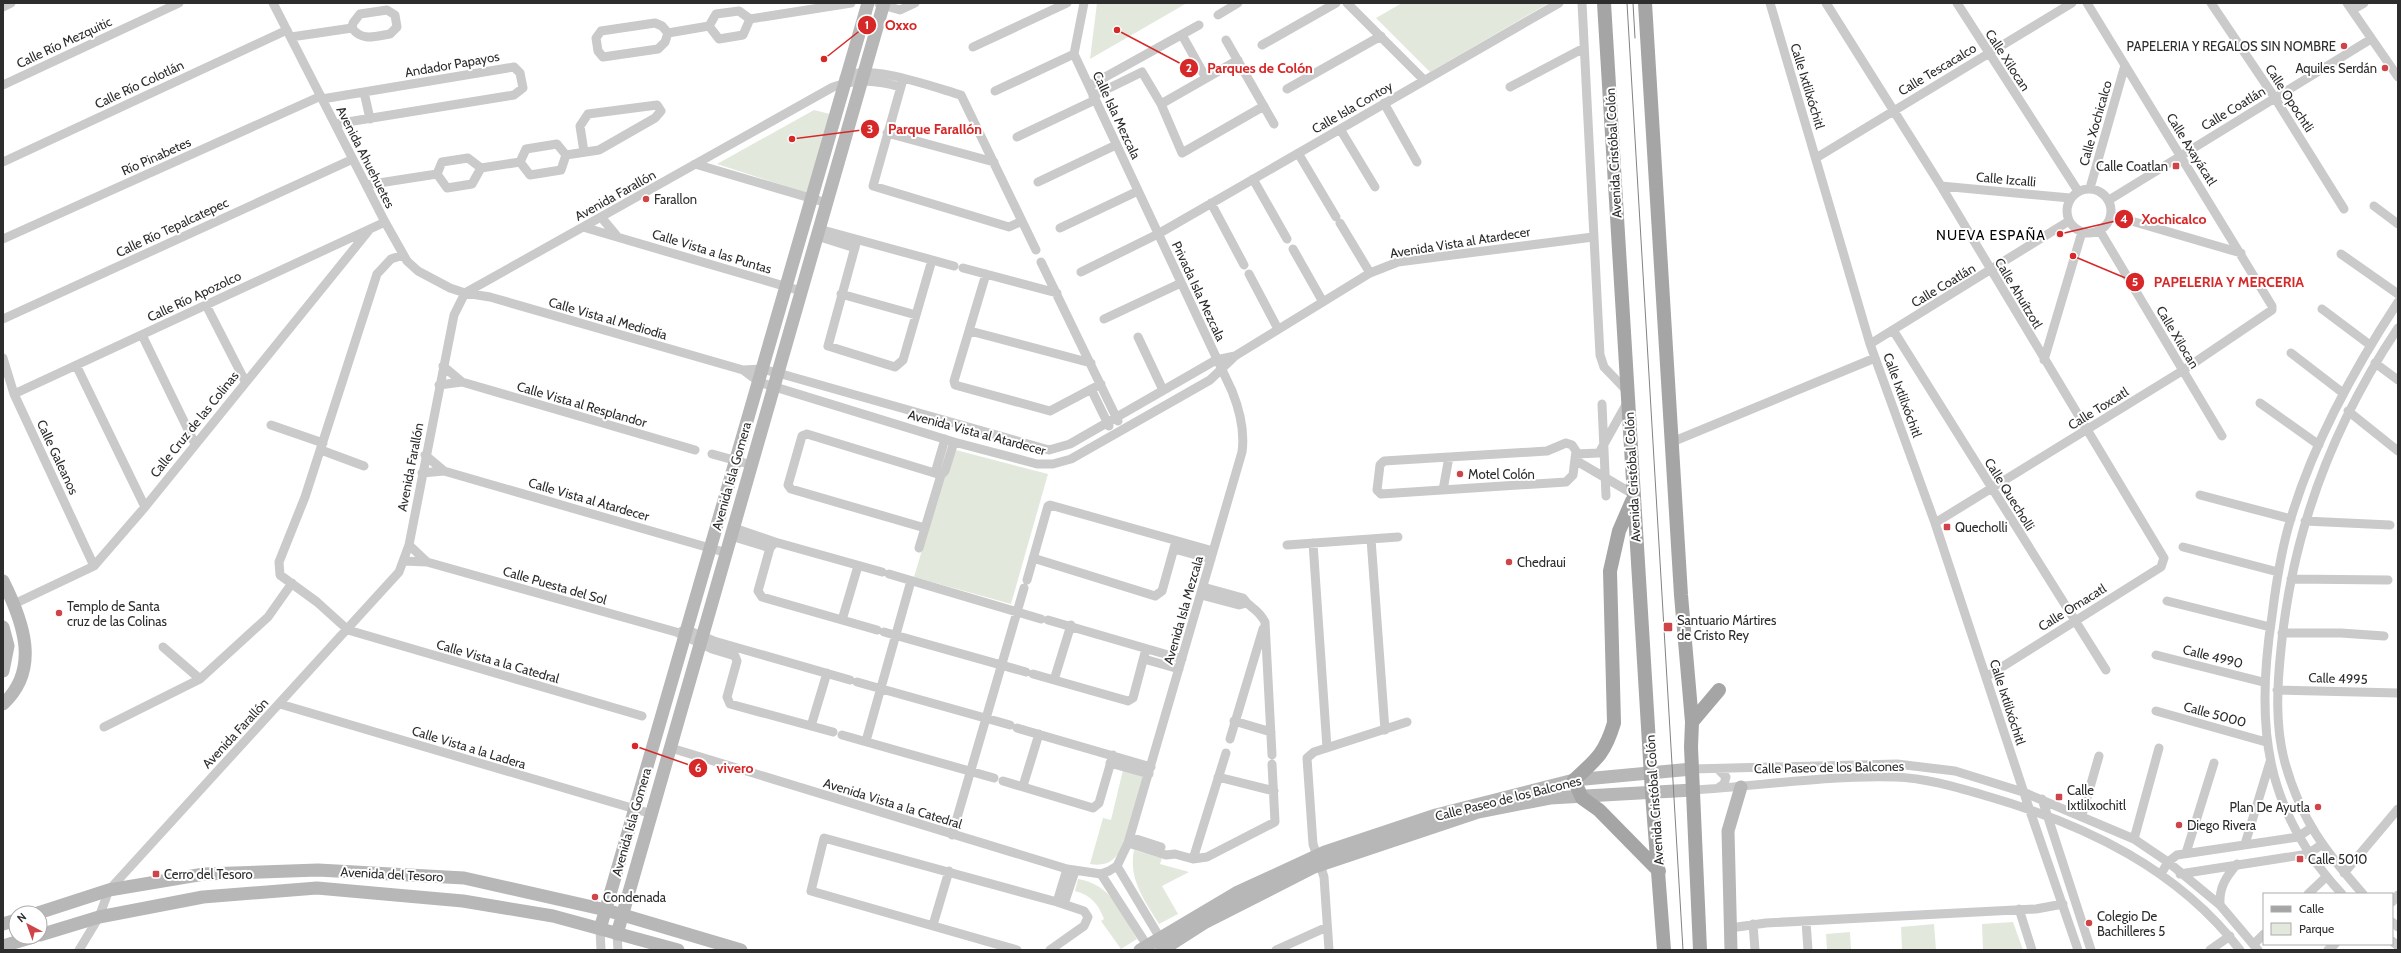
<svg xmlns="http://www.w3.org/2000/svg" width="2401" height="953" font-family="Cabin,sans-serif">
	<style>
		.green { fill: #e2e9dc }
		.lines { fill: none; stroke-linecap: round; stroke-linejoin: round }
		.street { stroke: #cacaca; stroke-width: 9 }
		.secondary { stroke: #b7b7b7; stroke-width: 13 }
		.primary { stroke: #a5a5a5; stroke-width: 14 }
		.tram { stroke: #828282; stroke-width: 1 }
		.poi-dot { fill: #cf4449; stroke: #fff; stroke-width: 1.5 }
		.labels { text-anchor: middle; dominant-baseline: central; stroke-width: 4; stroke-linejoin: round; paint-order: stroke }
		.street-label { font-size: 13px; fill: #2d2d2d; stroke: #fff }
		.poi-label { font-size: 13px; fill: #2d2d2d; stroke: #fff; text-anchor: start }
		.neighbourhood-label { font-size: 14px; letter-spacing: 1px; fill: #000; stroke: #fff }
		.leader { fill: none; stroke: #d62828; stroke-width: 1.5 }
		.callout-dot { fill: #d62828; stroke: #fff; stroke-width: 1.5 }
		.mark-label { font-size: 12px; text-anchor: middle; font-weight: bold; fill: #fff }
		.callout-label { font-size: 14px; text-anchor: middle; font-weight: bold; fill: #d62828; stroke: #fff; stroke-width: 4; stroke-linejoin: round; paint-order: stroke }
	</style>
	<rect width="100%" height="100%" fill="#fff"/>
	<path class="green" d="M1097,3H1187L1090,59Z
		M1402,3H1549L1430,72L1376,18Z
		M814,110L830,114L807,193L717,164Z
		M952,449L1048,474L1011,604L914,577Z
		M1123,770L1141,774L1143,778L1123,846C1116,860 1107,867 1090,864L1103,818L1111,820Z
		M1134,850L1162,858L1160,864L1189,872L1162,886L1178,914L1159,924C1145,901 1128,879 1134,850Z
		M1078,879C1111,884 1122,913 1137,939L1121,949L1101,921L1104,919C1098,904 1091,895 1075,891Z
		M2013,922L2023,950H1983L1982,924Z
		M1934,924L1936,950H1902L1901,927Z
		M1850,932L1851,950H1827L1826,934Z"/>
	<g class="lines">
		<path class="street" d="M273,3L385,222L407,261L418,271L450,288L465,293L490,297L743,370L762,369L778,373L1049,450L1070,444L1216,360L1235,356
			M1347,3L1424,80
			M1582,3L1600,355L1604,367L1627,391
			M1770,3L1870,344L1935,523L2029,808L2078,950
			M1826,3L1941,186L2164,558L2161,567L1986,677
			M1957,3L2078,191
			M2211,3L2275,98L2344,209
			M2347,3L2398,77
			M879,4L900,10L915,3
			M3,7L11,3
			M387,10L395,15L397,27L390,34C376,36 362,42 352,28L353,23L360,14Z
			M2352,10L2364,3
			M1218,15L1238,3
			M655,23L662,26L668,33L665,42L658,49L603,57L598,51L596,38L601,31Z
			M709,26L716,14L739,11L750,19L851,3
			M709,26L719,39L743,35L750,19
			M668,33L709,26
			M1182,35L1206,78
			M291,37L352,28
			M1226,40L1274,124
			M1262,45L1336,3
			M973,47L1067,3
			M844,78C864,61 936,88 961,95L1036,250
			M902,83L873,186L1009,227L1022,221
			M3,85L179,3
			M1089,86L1199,25
			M1510,87L1584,48
			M1287,89L1381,36
			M995,91L1074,54
			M364,92L370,119
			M1093,96L1142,72L1161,104L1182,153L1264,106
			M322,99L514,67L520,73L523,88L514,95L335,124
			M1384,103L1417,162
			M1161,104L1238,60
			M1340,129L1375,187
			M887,133L994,162
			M1017,137L1095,100
			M1298,153L1336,217
			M566,155L599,150L655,118L661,111L657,105L588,114L580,126L584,152
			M1816,158L2072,3
			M3,162L287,30
			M520,162L530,175L561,170L566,155
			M520,162L526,149L557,144L566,155
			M695,164L827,203
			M437,174L442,162L468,158L481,168L520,162
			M437,174L447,188L472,184L481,168
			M1253,179L1287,239
			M1038,182L1116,145
			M366,185L437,174
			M1941,186L2070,198
			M2090,188L2125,65
			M2067 211a22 22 0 1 1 44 0a22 22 0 1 1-44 0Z
			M2109,200L2371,39
			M1211,203L1244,265
			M2374,206L2398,224
			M2111,215L2241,253
			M601,217L616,235
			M1340,223L1370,273
			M583,227L801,291
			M1060,228L1138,191
			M819,229L954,266
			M2100,231L2222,436
			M817,236L855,248
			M3,239L321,96
			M857,240L828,346L895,367L903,360L932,260
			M1293,249L1323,302
			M2341,254L2398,294
			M403,255L391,259L377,274L305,497L279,562L280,575L317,602L348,630L642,716
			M1041,262L1118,421
			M963,268L1057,293
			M1081,272L1158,234L1559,3
			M986,274L954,381L955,385L1050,411L1101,384
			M1249,274L1278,329
			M841,294L916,315
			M206,305L245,381
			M2322,309L2370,345
			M3,319L353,159
			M1104,319L1181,283
			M1893,330L2106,670
			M970,331L1091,363
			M142,335L195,444
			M1138,337L1163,390
			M1870,344L2069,221
			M2291,353L2343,393
			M3,358L14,394L94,566
			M2044,360L2082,232
			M2375,363L2398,380
			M76,365L145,507
			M443,366L462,382
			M743,370L759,382L954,442L1037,464H1053L1071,459L1210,380L1235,356L1370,273L1398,262L1593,237
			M439,385L462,382L695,450
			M1091,389L1109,426
			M14,394L385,222
			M2260,403L2319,445
			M1602,404L1606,496
			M2348,411L2398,451
			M271,425L323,443
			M1672,442L1875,358
			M1566,443L1572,445L1576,451L1573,475L1566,482L1381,494L1377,490L1380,465L1384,461L1547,451Z
			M321,450L364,466
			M712,454L752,465
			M1576,454L1599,453L1627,403
			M425,455L444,471
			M1575,460L1633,494
			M422,473L444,471L727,553
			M935,473L945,439
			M1443,490L1449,457
			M2200,495L2291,519
			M2305,521L2390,525
			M1935,523L2182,371L2272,310V306L2087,3
			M734,528L775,542L770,548L758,591L762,597L877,630
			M925,528L791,489L788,485L802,436L807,434L941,475
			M731,536L770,548
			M1371,539L1385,730
			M775,542L882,572
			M1313,543L1327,748
			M409,545L427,562
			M1287,545L1398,537
			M2183,547L2278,572
			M919,548L941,475L945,471L954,442
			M1174,549L1211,559
			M1033,558L1155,596L1162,591L1176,541
			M404,561L427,562L676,632L712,649L735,656L737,661L727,697L730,704L833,732
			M889,574L1041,619
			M2291,579L2388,580
			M1027,580L1048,506L1050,505L1213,551
			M1203,587L1243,598C1250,609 1257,607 1265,622L1272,755
			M1201,595L1239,605L1247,603
			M2167,601L2270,627
			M14,604L94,566L145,507L370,229
			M842,620L858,566
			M1048,620L1182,659
			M682,631L687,630L714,641L850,680
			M884,632L1026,672
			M2282,633H2341L2384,636
			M163,647L200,679
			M2156,655L2263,682
			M1144,659L1179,669
			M1033,674L1128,701L1133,698L1146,649
			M1054,680L1071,625
			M857,682L1010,725
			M2277,690L2398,693
			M280,704L652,814
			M2156,711L2266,742
			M1234,721L1271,732
			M811,726L827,673
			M104,727L200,679L268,617L292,583
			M1017,728L1151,767
			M842,735L994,778
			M1230,739L1263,629
			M866,741L911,581
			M671,748L1067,869L1101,874L1109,871L1117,866L1128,843L1242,452C1245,431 1240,411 1232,391L1074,54L1084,3
			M1110,763L1149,774
			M1692,769L1897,764L1955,771L2023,792L2134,839L2168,862L2220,905L2258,950
			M1218,777L1274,791
			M1003,781L1093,808L1099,803L1113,755
			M1023,786L1039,734
			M1718,788L1724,784L1726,777L1718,769
			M1693,790C1760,786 1828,775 1895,777C1927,778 1959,788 1990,797C2086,825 2178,869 2240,950
			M2042,799L2091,950
			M2082,815L2099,756
			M952,835L1024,588
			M1130,837L1161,847
			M2134,839L2159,748
			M1128,843L1166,855L1175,854L1193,859L1207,857L1275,822L1272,764
			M2245,844L2270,762
			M2186,853L2214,763
			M1193,859L1226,753
			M1117,866L1163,943
			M2344,873L2398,809
			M1101,874L1150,950
			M2161,874L2168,862L2177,855L2298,837L2311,828
			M2180,874L2308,854L2321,845
			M2308,894L2326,877
			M2342,894C2264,810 2255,725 2272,616C2276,583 2281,550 2291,518C2314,441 2354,369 2398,302
			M2363,894C2325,851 2301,820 2285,763C2275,726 2277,687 2281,649C2292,534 2333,425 2398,328
			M1057,902L1067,869
			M2392,902L2398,895
			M1064,904L1075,871
			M2220,905C2219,887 2226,877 2237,864
			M2019,909L2032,950
			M1806,922L1808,950
			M2392,922L2398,927
			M1753,924L1755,950
			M933,925L949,871
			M1730,928L1766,923L2036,909L2063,904
			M600,929L601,950
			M617,934L618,950
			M2392,941L2398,946
			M2254,944L2264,934
			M79,950L99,917L109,890L399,572L409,545L454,315L465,293L833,87C858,79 876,80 900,87
			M1017,950L811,891L824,838L1057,902L1084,911L1088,917L1084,926L1050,950
			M1276,950L1327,927
			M1329,950L1324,877L1313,844L1307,758L1314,752L1407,722
			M2210,950L2230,936
			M2328,950L2335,944"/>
		<path class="secondary" d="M3,581C23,621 41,669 3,704
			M3,627L8,646L3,671
			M38,913L109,890L204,874L318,870L464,878L606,910L741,950
			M3,924L16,920
			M600,929L868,3
			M617,934L884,3
			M40,935L99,917L203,897L317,888L463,901L553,916L678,950
			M3,946L33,937
			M1140,950L1236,893L1325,852L1436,815L1574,780L1692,769
			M1162,950L1204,923L1314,867L1478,812L1550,798L1693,790
			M1731,950L1728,831L1741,787"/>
		<path class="primary" d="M1604,3L1652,793L1664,950
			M1645,3L1681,595L1692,722L1691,747L1700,950
			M1632,501L1619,531L1610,571L1614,723C1605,753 1597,759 1574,780L1582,798L1599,810L1659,871
			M1692,722L1719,690"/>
		<path class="tram" d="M1627,3L1683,950
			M1633,3L1635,38"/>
	</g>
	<g class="poi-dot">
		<circle cx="2344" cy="46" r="4"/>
		<circle cx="2385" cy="68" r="4"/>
		<rect x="2172" y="162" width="8" height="8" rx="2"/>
		<circle cx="646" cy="199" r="4"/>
		<circle cx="1460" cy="474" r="4"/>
		<rect x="1943" y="523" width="8" height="8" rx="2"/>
		<circle cx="1509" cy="562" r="4"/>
		<circle cx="59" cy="613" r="4"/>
		<rect x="1663" y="622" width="10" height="10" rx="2"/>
		<rect x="2055" y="793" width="8" height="8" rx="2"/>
		<circle cx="2318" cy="807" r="4"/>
		<circle cx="2179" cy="825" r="4"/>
		<rect x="2296" y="855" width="8" height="8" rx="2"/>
		<rect x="152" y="870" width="8" height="8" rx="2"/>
		<circle cx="595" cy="897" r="4"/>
		<circle cx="2089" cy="923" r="4"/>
	</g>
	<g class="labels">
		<g class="street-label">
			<text transform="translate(64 42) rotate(-25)">Calle Río Mezquitic</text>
			<text transform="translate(2008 60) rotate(57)">Calle Xilocan</text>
			<text transform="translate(452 64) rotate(-10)">Andador Papayos</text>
			<text transform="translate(1937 69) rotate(-31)">Calle Tescacalco</text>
			<text transform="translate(139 84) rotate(-25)">Calle Río Colotlán</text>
			<text transform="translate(1808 86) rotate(73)">Calle Ixtlilxóchitl</text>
			<text transform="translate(2290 98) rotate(57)">Calle Opochtli</text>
			<text transform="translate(1352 107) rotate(-30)">Calle Isla Contoy</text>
			<text transform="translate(2233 108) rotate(-31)">Calle Coatlán</text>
			<text transform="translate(1117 115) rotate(65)">Calle Isla Mezcala</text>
			<text transform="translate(2095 123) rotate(-74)">Calle Xochicalco</text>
			<text transform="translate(2192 149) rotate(58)">Calle Axayácatl</text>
			<text transform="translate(1613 153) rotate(-93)">Avenida Cristóbal Colón</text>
			<text transform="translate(156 156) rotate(-24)">Río Pinabetes</text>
			<text transform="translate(366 157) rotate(63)">Avenida Ahuehuetes</text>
			<text transform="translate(2006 179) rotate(5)">Calle Izcalli</text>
			<text transform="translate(615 195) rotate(-29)">Avenida Farallón</text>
			<text transform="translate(172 227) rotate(-25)">Calle Río Tepalcatepec</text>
			<text transform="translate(1460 242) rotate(-9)">Avenida Vista al Atardecer</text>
			<text transform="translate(712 251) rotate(17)">Calle Vista a las Puntas</text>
			<text transform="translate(1943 285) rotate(-31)">Calle Coatlán</text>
			<text transform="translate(1199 291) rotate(65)">Privada Isla Mezcala</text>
			<text transform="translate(2019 293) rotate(59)">Calle Ahuítzotl</text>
			<text transform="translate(194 296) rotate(-25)">Calle Río Apozolco</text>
			<text transform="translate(608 318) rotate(16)">Calle Vista al Mediodía</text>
			<text transform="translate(2178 337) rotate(59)">Calle Xilocan</text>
			<text transform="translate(1903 395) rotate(70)">Calle Ixtlilxóchitl</text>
			<text transform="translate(582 404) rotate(16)">Calle Vista al Resplandor</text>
			<text transform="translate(2098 408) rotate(-32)">Calle Toxcatl</text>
			<text transform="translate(194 424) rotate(-51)">Calle Cruz de las Colinas</text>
			<text transform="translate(977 432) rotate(15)">Avenida Vista al Atardecer</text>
			<text transform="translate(58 457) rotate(65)">Calle Galeanos</text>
			<text transform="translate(410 467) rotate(-79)">Avenida Farallón</text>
			<text transform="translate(731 476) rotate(-74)">Avenida Isla Gomera</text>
			<text transform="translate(1632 477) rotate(-93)">Avenida Cristóbal Colón</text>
			<text transform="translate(2010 494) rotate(58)">Calle Quecholli</text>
			<text transform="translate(589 499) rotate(16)">Calle Vista al Atardecer</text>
			<text transform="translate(555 585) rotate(16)">Calle Puesta del Sol</text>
			<text transform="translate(2072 607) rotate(-32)">Calle Omacatl</text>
			<text transform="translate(1183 610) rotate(-74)">Avenida Isla Mezcala</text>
			<text transform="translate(2213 656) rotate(14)">Calle 4990</text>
			<text transform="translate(498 661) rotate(16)">Calle Vista a la Catedral</text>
			<text transform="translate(2338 678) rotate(2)">Calle 4995</text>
			<text transform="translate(2008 702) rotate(72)">Calle Ixtlilxóchitl</text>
			<text transform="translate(2215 714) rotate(15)">Calle 5000</text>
			<text transform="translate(235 733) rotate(-47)">Avenida Farallón</text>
			<text transform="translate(469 747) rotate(17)">Calle Vista a la Ladera</text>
			<text transform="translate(1829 767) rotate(-1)">Calle Paseo de los Balcones</text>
			<text transform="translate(1508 798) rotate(-14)">Calle Paseo de los Balcones</text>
			<text transform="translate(1654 800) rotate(-94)">Avenida Cristóbal Colón</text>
			<text transform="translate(893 803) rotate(17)">Avenida Vista a la Catedral</text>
			<text transform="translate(631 822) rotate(-74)">Avenida Isla Gomera</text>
			<text transform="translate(392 874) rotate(3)">Avenida del Tesoro</text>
		</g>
		<g class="poi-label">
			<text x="2336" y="46" text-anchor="end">PAPELERIA Y REGALOS SIN NOMBRE</text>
			<text x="2377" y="68" text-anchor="end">Aquiles Serdán</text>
			<text x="2168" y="166" text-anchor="end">Calle Coatlan</text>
			<text x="654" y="199">Farallon</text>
			<text x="1468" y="474">Motel Colón</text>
			<text x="1955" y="527">Quecholli</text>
			<text x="1517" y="562">Chedraui</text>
			<text x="67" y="606">Templo de Santa<tspan x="67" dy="15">cruz de las Colinas</tspan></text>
			<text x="1677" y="620">Santuario Mártires<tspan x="1677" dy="15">de Cristo Rey</tspan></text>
			<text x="2067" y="790">Calle<tspan x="2067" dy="15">Ixtlilxochitl</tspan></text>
			<text x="2310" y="807" text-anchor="end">Plan De Ayutla</text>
			<text x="2187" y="825">Diego Rivera</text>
			<text x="2308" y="859">Calle 5010</text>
			<text x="164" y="874">Cerro del Tesoro</text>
			<text x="603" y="897">Condenada</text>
			<text x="2097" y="916">Colegio De<tspan x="2097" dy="15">Bachilleres 5</tspan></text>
		</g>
		<g class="neighbourhood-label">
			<text x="1991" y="235">NUEVA ESPAÑA</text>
		</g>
	</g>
	<path class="leader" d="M824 59L867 25M1117 30L1189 68M792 139L870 129M2060 234L2124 219M2073 256L2135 282M635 746L698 768"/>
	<g class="callout-dot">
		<circle cx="824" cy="59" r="4"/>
		<circle cx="1117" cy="30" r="4"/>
		<circle cx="792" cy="139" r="4"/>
		<circle cx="2060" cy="234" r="4"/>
		<circle cx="2073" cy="256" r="4"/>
		<circle cx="635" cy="746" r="4"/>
		<circle cx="867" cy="25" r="10"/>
		<circle cx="1189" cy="68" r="10"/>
		<circle cx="870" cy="129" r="10"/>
		<circle cx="2124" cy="219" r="10"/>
		<circle cx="2135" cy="282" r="10"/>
		<circle cx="698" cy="768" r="10"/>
	</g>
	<g class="mark-label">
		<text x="867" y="29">1</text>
		<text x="1189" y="72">2</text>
		<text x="870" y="133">3</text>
		<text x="2124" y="223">4</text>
		<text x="2135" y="286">5</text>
		<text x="698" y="772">6</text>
	</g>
	<g class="callout-label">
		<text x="901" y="30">Oxxo</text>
		<text x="1260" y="73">Parques de Colón</text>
		<text x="935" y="134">Parque Farallón</text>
		<text x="2174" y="224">Xochicalco</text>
		<text x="2229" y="287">PAPELERIA Y MERCERIA</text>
		<text x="735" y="773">vivero</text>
	</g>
	<rect width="2401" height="953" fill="none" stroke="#2d2d2d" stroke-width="8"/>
	<rect x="2263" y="893" width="130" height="52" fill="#ffffff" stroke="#ababab"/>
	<rect x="2271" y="906" width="20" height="6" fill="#a5a5a5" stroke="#ababab"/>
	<text x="2299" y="913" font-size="12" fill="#2d2d2d">Calle</text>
	<rect x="2271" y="923" width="20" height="12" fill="#e2e9dc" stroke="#ababab"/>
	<text x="2299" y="933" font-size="12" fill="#2d2d2d">Parque</text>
	<g transform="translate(28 925) rotate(319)"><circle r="19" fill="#ffffff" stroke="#ababab"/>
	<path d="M0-3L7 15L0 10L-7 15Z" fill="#cf4449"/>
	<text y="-6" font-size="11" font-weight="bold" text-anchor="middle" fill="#2d2d2d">N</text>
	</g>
</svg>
